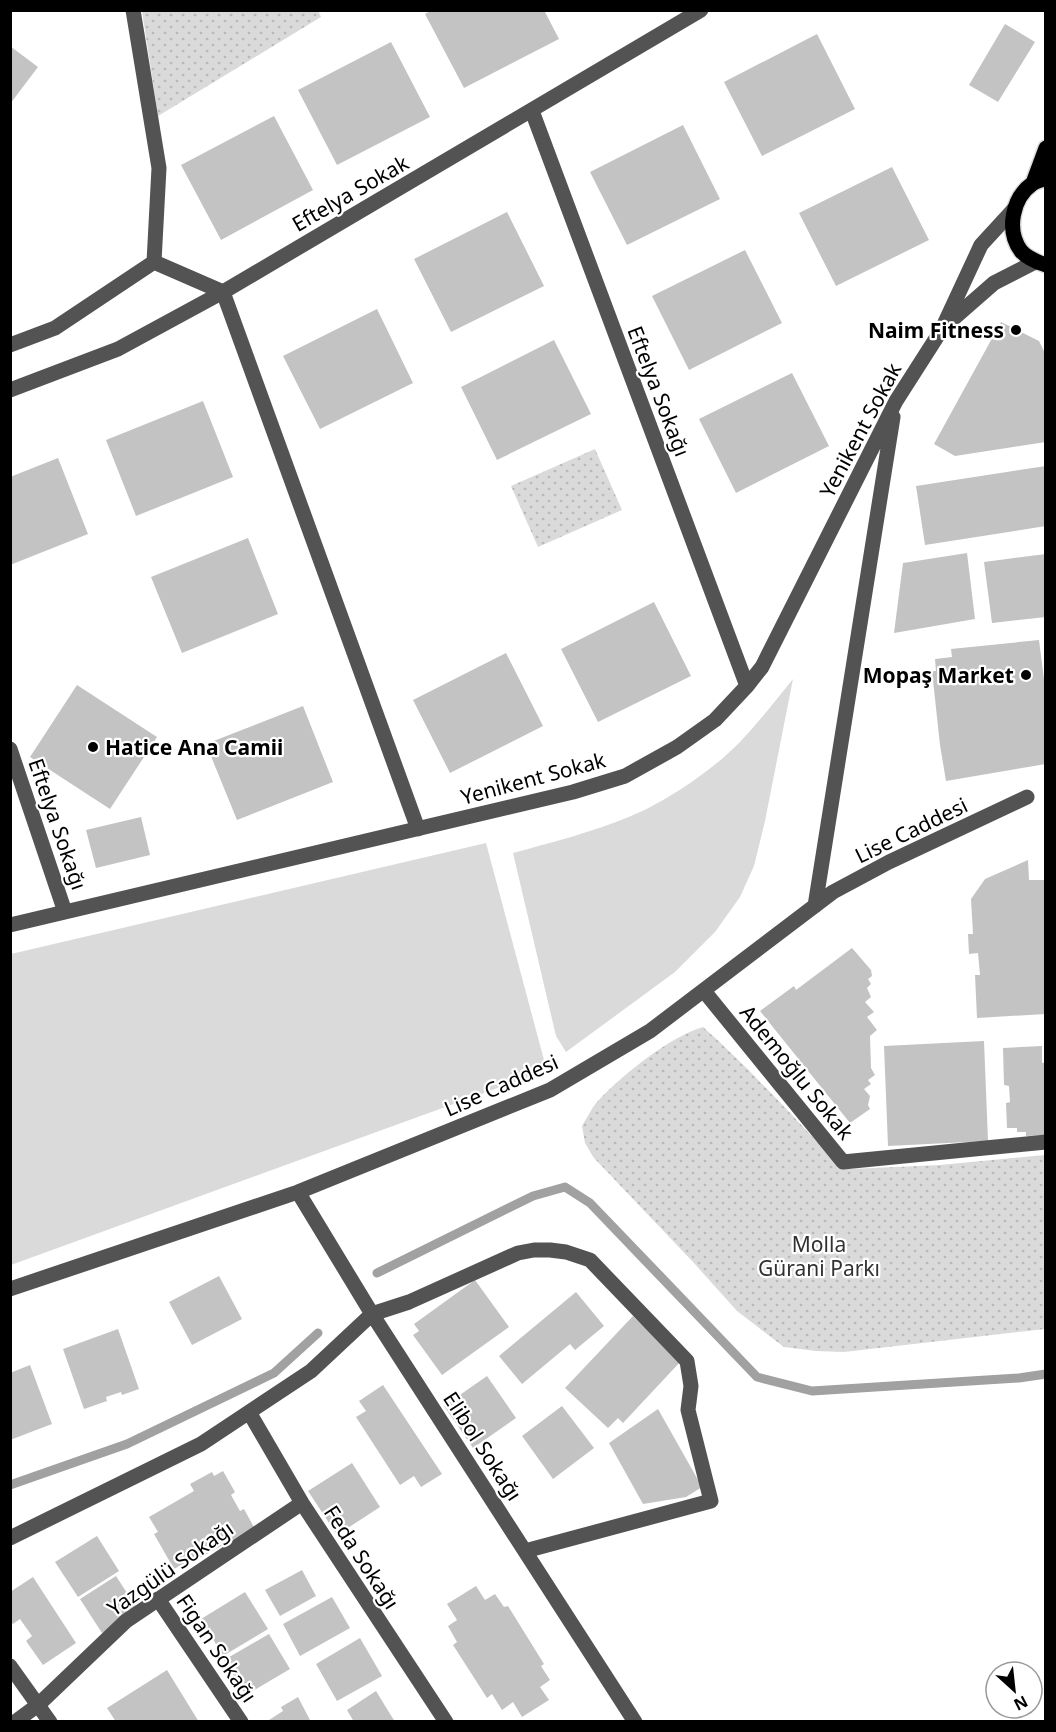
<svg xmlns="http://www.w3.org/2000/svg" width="1056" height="1732" font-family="'Noto Sans',sans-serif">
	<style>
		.grass { fill: #dadada }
		.park { fill: url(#park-dots) }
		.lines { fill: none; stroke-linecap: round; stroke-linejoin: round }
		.stream { stroke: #a1a1a1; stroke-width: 9 }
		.building { fill: #c3c3c3 }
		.major-casing { stroke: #dbdbdb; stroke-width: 18 }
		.minor { stroke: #535353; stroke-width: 15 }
		.major { stroke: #000; stroke-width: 15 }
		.poi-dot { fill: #000; stroke: #fff; stroke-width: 2 }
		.labels { text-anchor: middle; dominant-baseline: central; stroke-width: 4.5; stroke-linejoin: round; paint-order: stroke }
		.street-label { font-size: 21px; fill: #000; stroke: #fff }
		.poi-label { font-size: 21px; font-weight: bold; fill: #000; stroke: #fff; text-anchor: end }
		.park-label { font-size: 21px; fill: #313131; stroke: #fff }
	</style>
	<defs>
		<pattern id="park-dots" width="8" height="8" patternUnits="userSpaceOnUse" patternTransform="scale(1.5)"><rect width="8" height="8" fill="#dadada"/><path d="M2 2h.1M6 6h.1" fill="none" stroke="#b9b9b9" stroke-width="1.8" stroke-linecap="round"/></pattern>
	</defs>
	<rect width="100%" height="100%" fill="#fff"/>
	<path class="grass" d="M793,679L765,821L754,866L740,897L715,932L675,972L566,1052L556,1036L513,853C553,842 593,832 631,816C666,802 714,769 740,742C759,722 776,700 793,679Z
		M486,843L544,1060L536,1074L11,1265V954Z"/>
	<path class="park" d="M318,10L321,17L158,116L142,11Z
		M595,449L622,510L538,547L511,486Z
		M703,1027C735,1055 764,1086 793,1116C808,1132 832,1160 851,1169L940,1165L1045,1155V1329L844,1352L816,1351L784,1347L737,1311L693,1262L594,1158L585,1143L582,1126C587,1118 591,1109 597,1102C621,1076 669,1037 703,1027Z"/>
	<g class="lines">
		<path class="stream" d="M377,1273L533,1196L565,1187L590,1203L757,1377L812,1391L1019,1378L1046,1374
			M10,1485L127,1444L274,1373L318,1333"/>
	</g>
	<path class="building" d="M432,10H544L559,39L464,88L425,14Z
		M1005,24L1035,42L998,102L969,85Z
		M817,34L855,109L762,156L724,82Z
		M391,42L430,117L337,165L298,90Z
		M10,46L38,67L10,104Z
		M274,116L313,190L221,240L181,165Z
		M683,125L720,199L627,245L590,172Z
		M892,167L929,240L836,286L799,213Z
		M507,212L544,286L451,332L414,259Z
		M745,250L782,323L689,370L652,296Z
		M377,309L413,383L320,429L283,356Z
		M1001,322L1039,341L1046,355V442L955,456L934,444Z
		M554,340L591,414L497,460L461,387Z
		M792,373L829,446L736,493L699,419Z
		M203,401L233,477L136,516L106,440Z
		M58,458L88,534L10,565V477Z
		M1046,466V526L925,545L916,486Z
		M248,538L278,614L182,653L151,577Z
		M967,553L975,619L894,633L903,563Z
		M1046,554V617L992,623L984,562Z
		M654,602L691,676L598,722L561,649Z
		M1039,640L1046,695V764L946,781L940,745L932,671H936L935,659L952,657L951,649Z
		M506,653L543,726L450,773L413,700Z
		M77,685L157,737L110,809L30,757Z
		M303,706L333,782L237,820L206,744Z
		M141,817L150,855L96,868L86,830Z
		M1028,860L1029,880H1046V1014L977,1018L975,975H980L978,953L969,954L968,934H973L971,899L985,879Z
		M852,948L871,970L872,976L868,979L871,984L867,988L871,997L865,1002L874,1012L867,1017L877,1030L870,1036L871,1068L875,1075L868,1080L871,1084L864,1089L870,1096L868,1105L870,1109L850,1123L760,1011L794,986L796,990Z
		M984,1041L988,1141L888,1146L884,1046Z
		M1042,1046V1063L1046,1062V1135L1026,1136V1132H1017V1128H1007L1006,1103L1010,1102L1009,1086L1004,1085L1003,1048Z
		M219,1276L242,1319L192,1345L169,1302Z
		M475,1280L509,1327L442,1375L413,1335L419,1331L414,1324Z
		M576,1292L604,1326L575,1350L570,1344L522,1384L499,1356Z
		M633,1316L681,1361L623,1423L618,1418L608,1428L565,1388Z
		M118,1329L139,1389L122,1395L121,1392L106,1397L107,1401L84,1409L63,1349Z
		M30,1365L52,1424L10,1440V1373Z
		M487,1376L516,1418L473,1448L444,1406Z
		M383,1385L442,1474L421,1487L414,1476L400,1485L356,1417L366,1411L359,1401Z
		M562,1406L594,1448L553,1479L522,1436Z
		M658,1409L702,1487L686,1497L643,1504L609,1443Z
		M352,1463L380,1507L337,1535L308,1491Z
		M223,1471L235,1492L231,1495L240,1511L244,1509L255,1529L226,1550L223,1545L194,1561L192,1559L174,1569L154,1534L158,1532L149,1517L194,1491L190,1484L212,1472L214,1476Z
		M97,1536L119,1571L78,1597L55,1562Z
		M302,1570L316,1596L280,1616L265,1590Z
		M116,1576L138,1610L102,1633L80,1599Z
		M33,1577L76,1643L43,1665L26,1641L32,1636L20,1619L13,1624L10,1620V1592Z
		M476,1586L485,1600L495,1594L504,1607L508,1606L544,1664L541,1666L550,1680L540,1687L549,1700L522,1717L513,1702L502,1710L492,1694L487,1698L453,1645L457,1642L448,1626L457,1620L447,1604Z
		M245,1592L268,1629L223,1656L201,1619Z
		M332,1597L350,1628L300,1656L283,1624Z
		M269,1634L290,1669L246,1695L224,1660Z
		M360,1638L382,1676L337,1701L316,1664Z
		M167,1670L199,1722H116L107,1708Z
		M376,1691L395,1722H354L347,1710Z
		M298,1697L311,1722H266L283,1711L281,1707Z"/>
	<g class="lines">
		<defs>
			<path id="major" d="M1046,179C1041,180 1036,181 1032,184C1012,198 1006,231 1021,251C1027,258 1037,262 1046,265
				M1033,183L1046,148"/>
		</defs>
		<use href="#major" class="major-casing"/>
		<path class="minor" d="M133,10L159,168L154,262L223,292L418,829
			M532,111L747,686
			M946,325L994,283L1035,262
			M10,345L55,328L154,262
			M10,390L118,349L223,292L701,10
			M10,749L65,912
			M815,906L893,417
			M10,925L573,792L625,776L677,747L715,720L747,686L762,667L896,401L942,329L981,245L1015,208
			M704,991L843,1162L1046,1142
			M298,1192L372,1314L635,1722
			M10,1289L298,1192L550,1090L650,1031L833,892L889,862L1027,797
			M249,1412L302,1503L446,1722
			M10,1538L201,1444L311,1371L372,1314L409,1302L518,1253L534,1250H550L566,1252L590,1260L687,1361L691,1386L688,1410L711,1501L525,1551
			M158,1599L241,1722
			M10,1666L50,1722
			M15,1722L38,1705L126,1621L302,1503"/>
		<use href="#major" class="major"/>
	</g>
	<g class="poi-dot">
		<circle cx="1016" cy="330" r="6"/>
		<circle cx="1026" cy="675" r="6"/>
		<circle cx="93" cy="747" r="6"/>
	</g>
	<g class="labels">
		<g class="street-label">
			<text transform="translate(350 193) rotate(-30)">Eftelya Sokak</text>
			<text transform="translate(659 391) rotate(69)">Eftelya Sokağı</text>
			<text transform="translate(860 430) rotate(-62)">Yenikent Sokak</text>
			<text transform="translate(533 778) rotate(-15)">Yenikent Sokak</text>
			<text transform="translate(58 824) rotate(71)">Eftelya Sokağı</text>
			<text transform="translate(911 830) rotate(-26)">Lise Caddesi</text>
			<text transform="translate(797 1072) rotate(51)">Ademoğlu Sokak</text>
			<text transform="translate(501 1085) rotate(-24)">Lise Caddesi</text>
			<text transform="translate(483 1446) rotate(57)">Elibol Sokağı</text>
			<text transform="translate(362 1557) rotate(57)">Feda Sokağı</text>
			<text transform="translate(170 1568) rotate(-35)">Yazgülü Sokağı</text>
			<text transform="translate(217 1648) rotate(56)">Figan Sokağı</text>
		</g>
		<g class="poi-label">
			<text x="1004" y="330">Naim Fitness</text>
			<text x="1014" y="675">Mopaş Market</text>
			<text x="105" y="747" text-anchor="start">Hatice Ana Camii</text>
		</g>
		<g class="park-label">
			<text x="819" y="1244">Molla<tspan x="819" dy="24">Gürani Parkı</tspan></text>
		</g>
	</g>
	<rect width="1056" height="1732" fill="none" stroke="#000000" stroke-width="24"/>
	<g transform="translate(1014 1690) rotate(153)"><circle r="28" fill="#ffffff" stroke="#999999" stroke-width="1.5"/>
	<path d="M0-4.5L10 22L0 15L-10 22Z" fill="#000000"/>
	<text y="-9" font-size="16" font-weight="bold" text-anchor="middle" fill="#000000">N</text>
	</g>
</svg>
